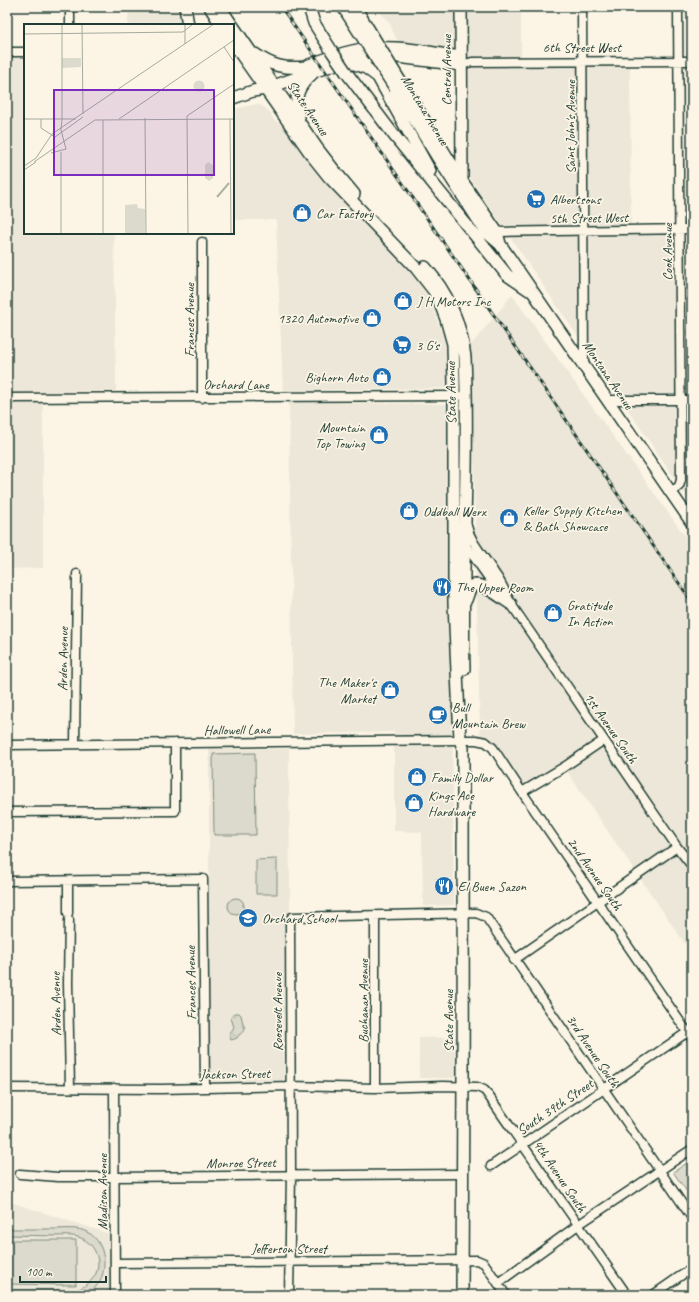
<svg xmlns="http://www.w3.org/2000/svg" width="699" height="1302" font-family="Caveat,sans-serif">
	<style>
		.built { fill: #ece7d8 }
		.park { fill: url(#park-tufts); stroke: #7e8c80 }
		.pitch { fill: #dcdacc; stroke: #7e8c80 }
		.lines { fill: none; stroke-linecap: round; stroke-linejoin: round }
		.minor-casing { stroke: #1f3d34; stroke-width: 11 }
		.major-casing { stroke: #1f3d34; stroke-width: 14 }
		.minor { stroke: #fcf5e5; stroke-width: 8 }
		.major { stroke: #fcf5e5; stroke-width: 11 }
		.rail-casing { stroke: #1f3d34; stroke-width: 3 }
		.rail { stroke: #fcf5e5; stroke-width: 1.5; stroke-dasharray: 4.5; stroke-linecap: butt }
		.major-bridge-casing { stroke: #1f3d34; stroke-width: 14; stroke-linecap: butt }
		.major-bridge { stroke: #fcf5e5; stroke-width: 11 }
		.labels { text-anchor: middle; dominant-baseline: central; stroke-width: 3.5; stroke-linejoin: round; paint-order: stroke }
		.street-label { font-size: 14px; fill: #1f3d34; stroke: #fcf5e5 }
		.poi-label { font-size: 14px; fill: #1f3d34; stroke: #fcf5e5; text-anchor: start }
		.inset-river { fill: none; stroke: #aeb3a7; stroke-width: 2 }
		.inset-road { fill: none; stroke: #a4ab9e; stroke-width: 1 }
		.view { fill: #7b2cbf; fill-opacity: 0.15; stroke: #7b2cbf; stroke-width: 2 }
		.inset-edge { fill: none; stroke: #1f3d34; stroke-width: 2 }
	</style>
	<defs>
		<pattern id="park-tufts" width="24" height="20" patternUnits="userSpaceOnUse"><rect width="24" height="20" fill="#dcdacc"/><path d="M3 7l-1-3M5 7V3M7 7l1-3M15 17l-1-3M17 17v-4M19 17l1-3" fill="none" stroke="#bcbcb0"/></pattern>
	</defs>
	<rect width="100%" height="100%" fill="#fcf5e5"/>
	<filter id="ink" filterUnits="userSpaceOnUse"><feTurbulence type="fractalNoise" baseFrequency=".025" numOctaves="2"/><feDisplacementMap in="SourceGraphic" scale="8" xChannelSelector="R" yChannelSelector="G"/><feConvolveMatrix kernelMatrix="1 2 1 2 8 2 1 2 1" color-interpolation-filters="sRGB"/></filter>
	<g filter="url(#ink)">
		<path class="built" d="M126,7H179L182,25H128L129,7Z
			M376,7H521V62H472L399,45L390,24Z
			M7,47H25V233H114L116,391L43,392V568L7,569Z
			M630,61L631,230L680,229L681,400H692V504L457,159L461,65Z
			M257,104L264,107L270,112L274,120L284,127L367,226L409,269L431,301L447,349V388L283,391L276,220H233V109Z
			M512,295L692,546V954L564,767L522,792L491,737L480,735L471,345Z
			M289,402L450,404V498L454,905L423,906L422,832L394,831V732L293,734Z
			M209,748L289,749L290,908L284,927V1080L209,1081Z
			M458,1037L457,1078H419V1038Z
			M7,1201L110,1234V1295H7Z"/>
		<path class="park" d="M228 906a8 8 0 1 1 16 0a8 8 0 1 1-16 0Z
			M234,1013H239L241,1015L243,1024L245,1028C244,1033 239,1033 237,1038L231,1040L229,1035L234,1027L231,1018Z
			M692,1160V1199L673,1172Z"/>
		<path class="pitch" d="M255,753L256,835H214L213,754Z
			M277,859V894H256V860Z
			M7,1229C23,1229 38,1229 54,1229C64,1229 78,1227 87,1232C99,1238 104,1251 104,1264C104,1277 98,1287 87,1295H7V1290H75C85,1288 93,1281 97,1271C101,1256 92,1241 78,1237C71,1235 63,1236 56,1236C40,1236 23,1235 7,1235Z
			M7,1240H76V1285L7,1284Z"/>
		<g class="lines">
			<defs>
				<path id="minor" d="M582,7L584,365
					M70,25V7
					M7,52H25
					M461,65L472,62L692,61
					M493,232L692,229
					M202,242V398
					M7,398L458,396
					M607,400H692
					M671,493L679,486L681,480L678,7
					M467,526C471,544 486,558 495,574C502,583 506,594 511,604L677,847L692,866
					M464,543L493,584L503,595
					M75,744L77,574
					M7,745L460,740H476L486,742L493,748L522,792L692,1039
					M522,792L564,767L604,740
					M7,812L175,811V743
					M7,881L203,879L205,1087
					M68,881V913
					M69,920L68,983L70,1088
					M514,960L677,847
					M7,1088L161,1089L290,1086L375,1088L443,1086L477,1087L484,1090L486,1092L627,1295
					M114,1088L115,1295
					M375,1088V915
					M491,1166L692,1029
					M20,1174L58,1177H114L462,1174
					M115,1263L477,1260L484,1263L506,1295
					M498,1283L578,1225L692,1149
					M289,1295L291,1175L290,921L292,917L476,913L486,917L692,1218
					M653,1295L692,1268"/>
				<path id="major" d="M185,7L188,25
					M210,7L221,25
					M220,7L232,25
					M309,7L314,23L331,50
					M461,7L462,181
					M233,26L317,148L334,170L354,194
					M233,43L313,157L329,177L416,268L434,291L441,306L446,319L453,344L454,382V603L460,740L463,748C463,930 464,1113 462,1295
					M255,54C272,66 284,69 305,67
					M349,62L366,68L378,77L430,171
					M309,65C331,57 354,48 378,48C406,46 434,54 461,57
					M346,72L393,134L507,275L529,290
					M400,81L462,181L497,232L500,244
					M395,88L436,155L486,232L500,244L692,523
					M233,98L253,91L265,89L333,65L368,58L390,56L461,65
					M299,117C294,97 297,87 313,73
					M425,267C448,293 461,322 465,357C470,461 461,565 464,669
					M466,600L471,586C483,581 501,598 511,604"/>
			</defs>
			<use href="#minor" class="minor-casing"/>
			<use href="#major" class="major-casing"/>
			<use href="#minor" class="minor"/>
			<use href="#major" class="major"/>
			<defs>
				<path id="rail" d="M281,7L692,602"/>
			</defs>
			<use href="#rail" class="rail-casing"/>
			<use href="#rail" class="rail"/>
			<defs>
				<path id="major-bridge" d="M343,7L395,88
					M355,7L400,81
					M331,50L346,72"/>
			</defs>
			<use href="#major-bridge" class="major-bridge-casing"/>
			<use href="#major-bridge" class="major-bridge"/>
		</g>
	</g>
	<defs>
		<symbol id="supermarket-disc" viewBox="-11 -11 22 22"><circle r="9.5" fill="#1f6fb2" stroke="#fcf5e5"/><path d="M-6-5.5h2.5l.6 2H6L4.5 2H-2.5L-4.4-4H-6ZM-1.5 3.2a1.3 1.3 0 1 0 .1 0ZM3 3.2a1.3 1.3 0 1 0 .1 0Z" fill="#fff"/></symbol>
		<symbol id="shop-disc" viewBox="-11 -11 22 22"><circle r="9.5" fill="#1f6fb2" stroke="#fcf5e5"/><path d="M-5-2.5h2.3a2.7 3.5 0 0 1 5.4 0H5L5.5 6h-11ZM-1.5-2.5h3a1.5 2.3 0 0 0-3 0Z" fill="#fff"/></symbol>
		<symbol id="restaurant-disc" viewBox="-11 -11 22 22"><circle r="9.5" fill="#1f6fb2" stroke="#fcf5e5"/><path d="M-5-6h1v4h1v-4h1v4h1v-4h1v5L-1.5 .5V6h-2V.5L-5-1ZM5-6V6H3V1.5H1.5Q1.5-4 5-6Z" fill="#fff"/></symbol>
		<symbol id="cafe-disc" viewBox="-11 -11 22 22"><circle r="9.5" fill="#1f6fb2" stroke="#fcf5e5"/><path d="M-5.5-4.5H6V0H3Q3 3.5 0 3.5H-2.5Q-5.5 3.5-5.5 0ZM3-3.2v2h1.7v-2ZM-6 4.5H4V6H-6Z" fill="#fff"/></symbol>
		<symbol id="school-disc" viewBox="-11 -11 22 22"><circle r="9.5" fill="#1f6fb2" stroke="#fcf5e5"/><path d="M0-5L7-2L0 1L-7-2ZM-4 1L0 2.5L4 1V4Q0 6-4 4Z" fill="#fff"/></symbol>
	</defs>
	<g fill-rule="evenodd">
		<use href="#supermarket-disc" x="525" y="188" width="22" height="22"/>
		<use href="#shop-disc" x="291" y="202" width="22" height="22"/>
		<use href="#shop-disc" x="392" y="290" width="22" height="22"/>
		<use href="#shop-disc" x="361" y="307" width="22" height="22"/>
		<use href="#supermarket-disc" x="391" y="334" width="22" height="22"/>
		<use href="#shop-disc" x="371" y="366" width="22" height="22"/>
		<use href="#shop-disc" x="368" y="424" width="22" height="22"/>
		<use href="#shop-disc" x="398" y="500" width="22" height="22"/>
		<use href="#shop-disc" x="498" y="507" width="22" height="22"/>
		<use href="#restaurant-disc" x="431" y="576" width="22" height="22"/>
		<use href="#shop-disc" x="542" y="602" width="22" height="22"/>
		<use href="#shop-disc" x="379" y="679" width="22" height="22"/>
		<use href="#cafe-disc" x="427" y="704" width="22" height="22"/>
		<use href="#shop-disc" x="406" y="766" width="22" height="22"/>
		<use href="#shop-disc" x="403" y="792" width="22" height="22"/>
		<use href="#restaurant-disc" x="433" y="875" width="22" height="22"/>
		<use href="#school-disc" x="237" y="907" width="22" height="22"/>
	</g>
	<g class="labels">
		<g class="street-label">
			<text x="582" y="47">6th Street West</text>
			<text transform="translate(446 70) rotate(-90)">Central Avenue</text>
			<text transform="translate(308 108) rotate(56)">State Avenue</text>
			<text transform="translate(425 110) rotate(59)">Montana Avenue</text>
			<text transform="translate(570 127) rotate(-90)">Saint John's Avenue</text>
			<text transform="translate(589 218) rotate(-1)">5th Street West</text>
			<text transform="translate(667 252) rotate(-90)">Cook Avenue</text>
			<text transform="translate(189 320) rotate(-90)">Frances Avenue</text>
			<text transform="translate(608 375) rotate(56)">Montana Avenue</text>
			<text x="236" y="384">Orchard Lane</text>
			<text transform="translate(451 393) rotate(-91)">State Avenue</text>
			<text transform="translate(63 659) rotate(-89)">Arden Avenue</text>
			<text transform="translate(611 728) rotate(55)">1st Avenue South</text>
			<text transform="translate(237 730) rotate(-1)">Hallowell Lane</text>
			<text transform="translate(595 874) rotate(55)">2nd Avenue South</text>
			<text transform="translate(191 983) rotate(-91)">Frances Avenue</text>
			<text transform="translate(363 1001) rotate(-90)">Buchanan Avenue</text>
			<text transform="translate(56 1004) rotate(-91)">Arden Avenue</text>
			<text transform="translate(277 1012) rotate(-90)">Roosevelt Avenue</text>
			<text transform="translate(448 1021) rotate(-90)">State Avenue</text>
			<text transform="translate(593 1051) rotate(56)">3rd Avenue South</text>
			<text transform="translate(235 1074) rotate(-1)">Jackson Street</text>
			<text transform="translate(555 1107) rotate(-34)">South 39th Street</text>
			<text transform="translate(241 1163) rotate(-1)">Monroe Street</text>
			<text transform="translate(560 1176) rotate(56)">4th Avenue South</text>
			<text transform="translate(102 1192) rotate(-90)">Madison Avenue</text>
			<text x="289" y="1248">Jefferson Street</text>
		</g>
		<g class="poi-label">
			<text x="550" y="199">Albertsons</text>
			<text x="316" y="213">Car Factory</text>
			<text x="417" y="301">J H Motors Inc</text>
			<text x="358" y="318" text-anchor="end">1320 Automotive</text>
			<text x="416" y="345">3 G's</text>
			<text x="368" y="377" text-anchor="end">Bighorn Auto</text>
			<text x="365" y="427" text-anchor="end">Mountain<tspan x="365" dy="16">Top Towing</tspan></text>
			<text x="523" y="510">Keller Supply Kitchen<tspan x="523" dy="16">&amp; Bath Showcase</tspan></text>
			<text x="423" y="511">Oddball Werx</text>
			<text x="456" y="587">The Upper Room</text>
			<text x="567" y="605">Gratitude<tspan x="567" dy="16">In Action</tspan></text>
			<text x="376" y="682" text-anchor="end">The Maker's<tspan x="376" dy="16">Market</tspan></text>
			<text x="452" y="707">Bull<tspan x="452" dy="16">Mountain Brew</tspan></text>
			<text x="431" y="777">Family Dollar</text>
			<text x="428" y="795">Kings Ace<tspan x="428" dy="16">Hardware</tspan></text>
			<text x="458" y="886">El Buen Sazon</text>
			<text x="262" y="918">Orchard School</text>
		</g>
	</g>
	<g transform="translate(24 24)">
		<rect width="210" height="210" fill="#fcf5e5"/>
		<path d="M38,34H57V43L38,44ZM169.5 62a5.5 5.5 0 1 1 11 0a5.5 5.5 0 1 1-11 0ZM113,180L114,184L121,185V210H101V181Z" fill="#dcdacc"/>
		<path d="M184,138L189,141V154L185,157L181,154V141ZM102,182H113L112,192L104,189Z" fill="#dcdacc"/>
		<path class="inset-river" d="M193,173L205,159"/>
		<path class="inset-road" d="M38,0V95M58,0L59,90M0,10L159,8L169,0M161,20V0M200,23L210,38M121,94L122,210M0,95H52M17,95V104L31,113L59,93M95,95L210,16M206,95L207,210M79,96V210M37,128V210M27,129L42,125L37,106L38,95M10,138L71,96L210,95M0,142L12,134L28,110L190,0M0,146L12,138M164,210L163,92L210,60"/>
		<path class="view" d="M30,66H190V151H30Z"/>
		<rect width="210" height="210" class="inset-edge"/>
	</g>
	<rect width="699" height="1302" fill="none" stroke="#fcf5e5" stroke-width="24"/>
	<rect x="12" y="12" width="675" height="1278" fill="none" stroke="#1f3d34" stroke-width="1.5" filter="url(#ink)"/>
	<path d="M20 1276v6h86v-6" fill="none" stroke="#1f3d34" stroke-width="2"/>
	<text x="26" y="1276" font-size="12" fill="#1f3d34" stroke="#fcf5e5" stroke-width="3" paint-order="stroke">100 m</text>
</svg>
